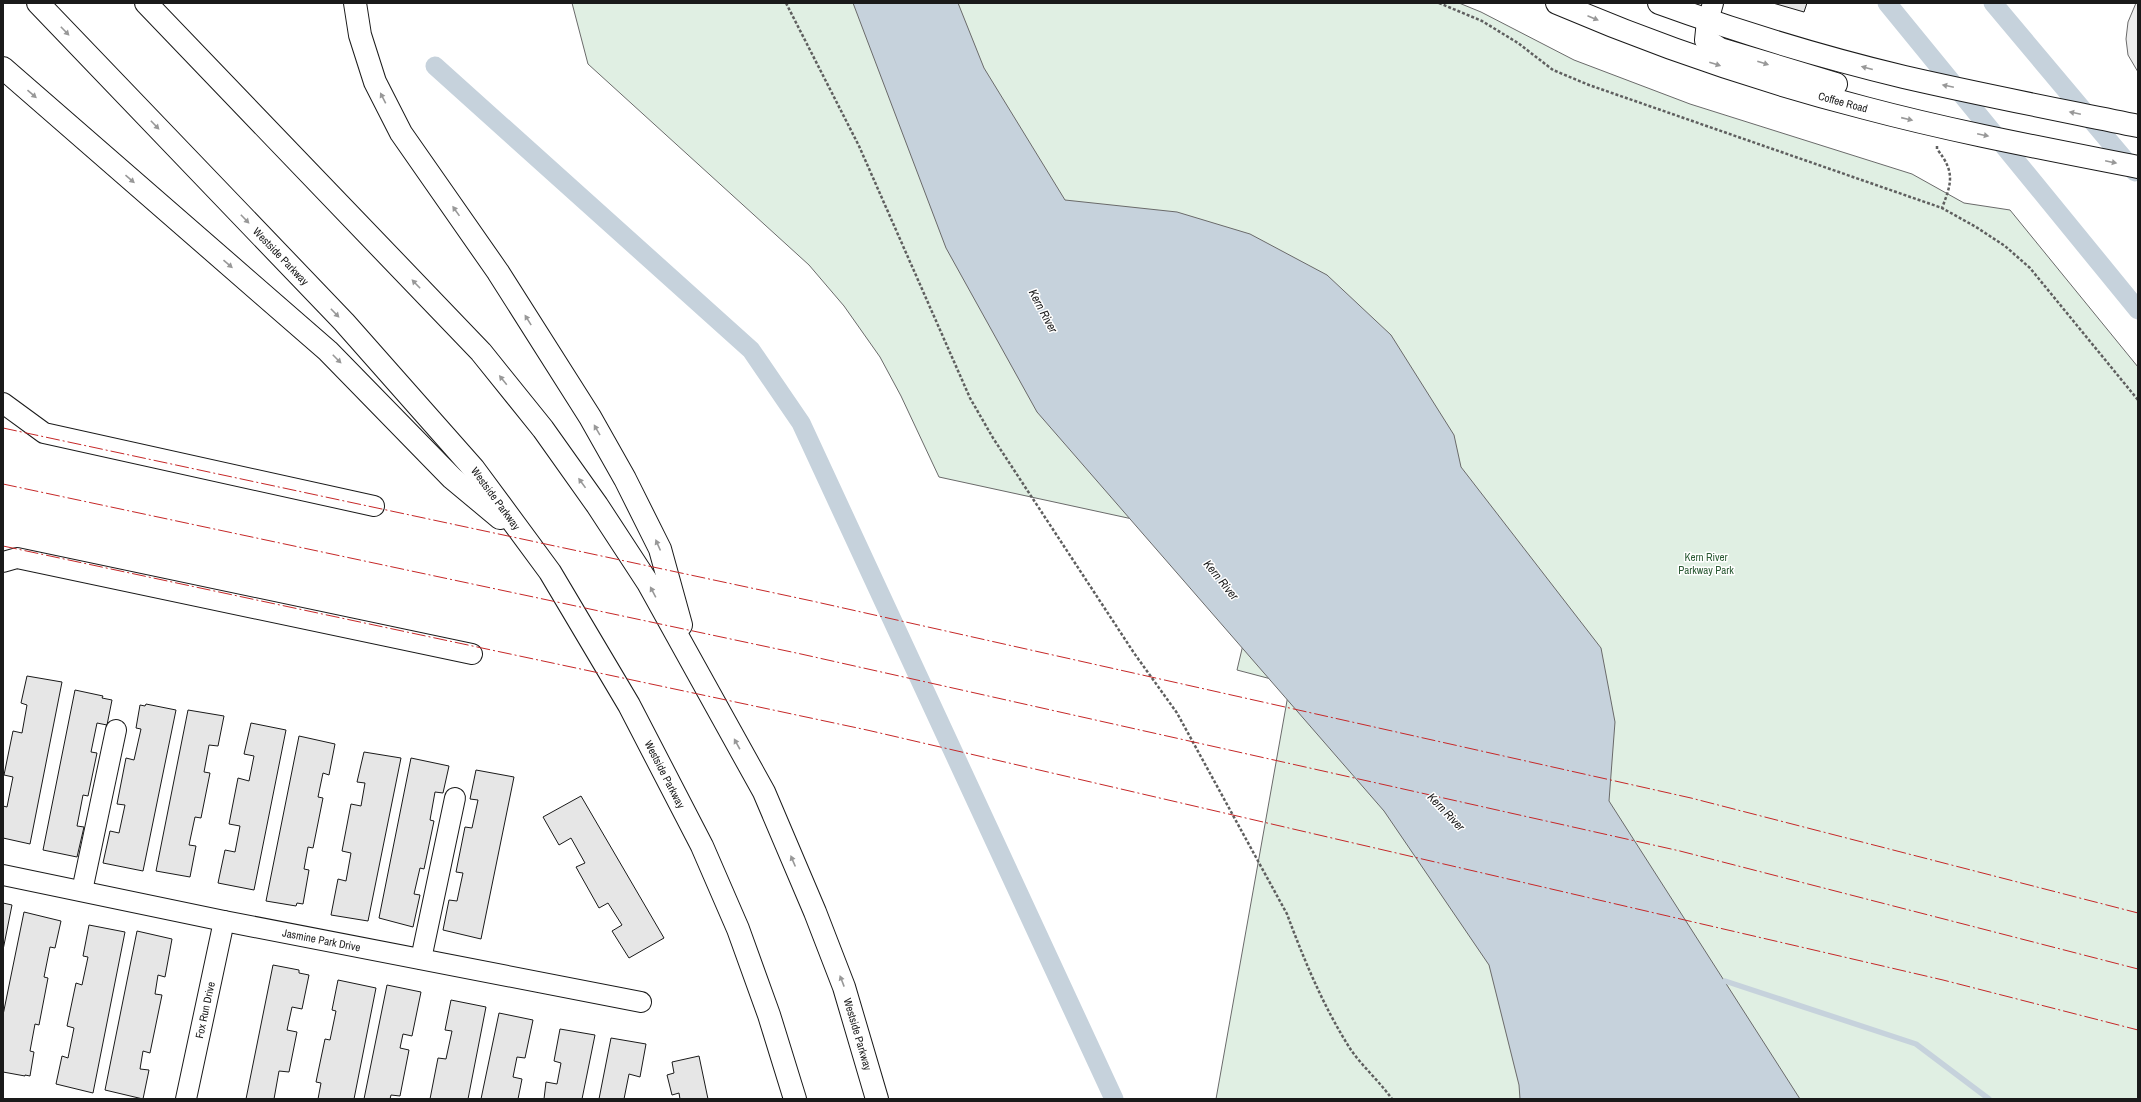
<svg xmlns="http://www.w3.org/2000/svg" width="2141" height="1102" font-family="'Archivo Narrow',sans-serif">
	<style>
		.green { fill: #e0efe3; stroke: #6a6a6a }
		.parking { fill: #ededed; stroke: #6a6a6a }
		.water { fill: #c6d2dc; stroke: #6a6a6a }
		.lines { fill: none; stroke-linecap: round; stroke-linejoin: round }
		.stream { stroke: #c6d2dc; stroke-width: 5.5 }
		.canal { stroke: #c6d2dc; stroke-width: 19 }
		.building { fill: #e6e6e6; stroke: #1a1a1a }
		.minor-casing { stroke: #1a1a1a; stroke-width: 22 }
		.major-casing { stroke: #1a1a1a; stroke-width: 24 }
		.highway-casing { stroke: #1a1a1a; stroke-width: 24 }
		.path { stroke: #5f5f5f; stroke-width: 2.5; stroke-dasharray: 3 2; stroke-linecap: butt }
		.minor { stroke: #fff; stroke-width: 20 }
		.major { stroke: #fff; stroke-width: 22 }
		.highway { stroke: #fff; stroke-width: 22 }
		.power { stroke: #c62828; stroke-width: 1; stroke-dasharray: 14 3 2 3; stroke-linecap: butt }
		.oneway { fill: #989898 }
		.labels { text-anchor: middle; dominant-baseline: central; stroke-width: 3; stroke-linejoin: round; paint-order: stroke }
		.street-label { font-size: 11px; fill: #1a1a1a; stroke: #fff }
		.park-label { font-size: 11px; fill: #2b5a34; stroke: #fff }
		.water-label { font-size: 12px; font-style: italic; fill: #1a1a1a; stroke: #fff }
	</style>
	<rect width="100%" height="100%" fill="#fff"/>
	<path class="green" d="M572,3H1459L1481,12L1574,60L1690,104L1912,174L1964,203L2010,210L2138,367V1099H1216L1290,684L1237,670L1266,548L939,477L901,396L880,357L844,306L809,265L588,64Z"/>
	<path class="parking" d="M2136,3H2138V72L2128,55L2126,39L2128,22Z"/>
	<path class="water" d="M853,3H958L984,68L1065,200L1177,212L1250,234L1327,275L1391,335L1454,435L1461,467L1601,648L1615,722L1609,801L1800,1099H1520L1519,1085L1489,965L1384,811L1037,412L946,248Z"/>
	<g class="lines">
		<path class="stream" d="M1725,981L1916,1044L1989,1099"/>
		<path class="canal" d="M1887,3L2138,310
			M1993,3L2135,172
			M435,66L751,350L801,423L1114,1099"/>
	</g>
	<path class="building" d="M1773,3H1807L1804,12Z
		M27,676L62,682L30,844L3,838V806L7,807L13,777L4,775L13,731L22,733L27,705L21,703Z
		M75,690L103,696L102,698L112,700L107,725L97,723L91,752L97,753L88,796L83,795L77,826L84,827L77,857L43,850Z
		M146,704L176,710L143,871L103,863L110,831L119,833L125,805L117,804L126,758L134,760L141,729L136,728L140,705L145,706Z
		M188,710L224,716L218,746L209,745L204,772L210,773L201,818L195,817L189,845L196,846L190,877L156,871Z
		M251,723L286,730L254,890L218,883L225,850L235,852L240,826L229,824L238,778L249,781L254,756L244,754Z
		M299,736L335,744L329,775L323,773L318,797L323,798L313,848L308,847L304,869L309,870L303,904L297,903L296,906L266,901Z
		M364,752L401,758L368,921L331,915L338,879L346,881L351,853L342,851L351,804L361,806L365,783L357,782Z
		M411,758L449,766L443,793L435,792L430,820L434,821L424,869L420,868L414,894L420,895L413,927L379,918Z
		M476,770L514,777L481,939L443,930L449,900L457,901L463,873L456,872L465,827L472,828L478,800L470,799Z
		M581,796L664,938L629,958L612,931L622,925L608,903L599,908L576,867L585,863L571,838L559,845L543,817Z
		M3,903L12,905L3,950Z
		M24,912L61,921L55,948L50,947L44,977L48,978L39,1025L35,1024L30,1051L34,1052L30,1076L25,1075V1076L3,1072V1015Z
		M89,925L125,932L93,1093L56,1084L62,1056L68,1058L74,1028L67,1026L76,983L82,985L88,957L83,956Z
		M137,931L172,939L165,977L158,975L155,994L162,995L150,1053L143,1051L140,1069L149,1070L143,1099L105,1090Z
		M273,965L299,970V973L309,975L302,1009L292,1007L287,1030L297,1032L289,1072L279,1071L274,1099H246Z
		M338,980L376,988L354,1099H318L321,1083L316,1082L325,1039L330,1040L336,1011L332,1010Z
		M387,985L421,992L412,1036L403,1034L400,1048L409,1050L400,1096L391,1095L390,1099H364Z
		M451,1000L486,1007L468,1099H430L438,1058L446,1059L452,1031L445,1030Z
		M499,1013L533,1020L525,1058L517,1057L513,1077L522,1079L518,1099H481Z
		M560,1029L595,1035L582,1099H544L546,1082L557,1084L561,1063L554,1061Z
		M611,1038L646,1044L640,1077L629,1074L624,1099H599Z
		M699,1056L708,1099H680L679,1093L672,1095L667,1075L674,1073L672,1062Z"/>
	<g class="lines">
		<defs>
			<g id="minor">
				<path d="M1708,21L1713,3"/>
				<path d="M3,403L44,433L374,506"/>
				<path d="M3,562L17,558L472,654"/>
				<path id="s1" d="M3,875L224,921L641,1002"/>
				<path d="M82,891L116,730"/>
				<path d="M421,959L455,798"/>
				<path id="s2" d="M186,1099L224,921"/>
			</g>
			<g id="major">
				<path id="s3" d="M1557,3C1657,46 1760,81 1865,108C1955,132 2047,149 2138,167"/>
				<path d="M1659,3C1739,32 1821,57 1904,77C1982,95 2060,110 2138,126"/>
				<path d="M1708,21L1706,40L1720,49L1836,84"/>
			</g>
			<g id="highway">
				<path id="s4" d="M38,3L344,322L474,469L550,572L629,705L702,846L738,929L769,1015L795,1099"/>
				<path id="s5" d="M146,3L481,352L543,429L597,505L648,583L764,792L815,912L844,987L877,1099"/>
				<path d="M355,3L360,35L375,82L401,133L498,272L590,417L625,479L660,549L681,625"/>
				<path d="M3,68L328,351L452,478L500,518"/>
			</g>
		</defs>
		<use href="#minor" class="minor-casing"/>
		<use href="#major" class="major-casing"/>
		<use href="#highway" class="highway-casing"/>
		<path class="path" d="M786,3L859,146L970,398L993,438L1134,653L1177,713L1287,914C1304,960 1324,1008 1351,1050C1363,1067 1380,1082 1392,1099
			M1439,3L1482,21L1518,43L1553,70L1589,85L1942,208L1976,227L2005,246L2030,268L2138,400
			M1937,146V149C1955,172 1952,182 1942,208"/>
		<use href="#minor" class="minor"/>
		<use href="#major" class="major"/>
		<use href="#highway" class="highway"/>
		<path class="power" d="M3,428L812,601L1691,798L2138,913
			M3,484L801,654L1680,851L2138,969
			M3,546L867,730L1943,980L2138,1030"/>
	</g>
	<defs><path id="oneway-solid" d="M-6-.8H1V-3.2L6.5 0L1 3.2V.8H-6Z"/></defs>
	<g class="oneway">
		<use href="#oneway-solid" transform="translate(1593 18) rotate(23)"/>
		<use href="#oneway-solid" transform="translate(65 31) rotate(46)"/>
		<use href="#oneway-solid" transform="translate(1763 63) rotate(18)"/>
		<use href="#oneway-solid" transform="translate(1715 64) rotate(18)"/>
		<use href="#oneway-solid" transform="translate(1867 68) rotate(-165)"/>
		<use href="#oneway-solid" transform="translate(1948 86) rotate(-168)"/>
		<use href="#oneway-solid" transform="translate(32 94) rotate(41)"/>
		<use href="#oneway-solid" transform="translate(383 98) rotate(-117)"/>
		<use href="#oneway-solid" transform="translate(2075 113) rotate(-168)"/>
		<use href="#oneway-solid" transform="translate(1907 119) rotate(13)"/>
		<use href="#oneway-solid" transform="translate(155 125) rotate(46)"/>
		<use href="#oneway-solid" transform="translate(1983 135) rotate(12)"/>
		<use href="#oneway-solid" transform="translate(2111 162) rotate(12)"/>
		<use href="#oneway-solid" transform="translate(130 179) rotate(41)"/>
		<use href="#oneway-solid" transform="translate(456 211) rotate(-125)"/>
		<use href="#oneway-solid" transform="translate(245 219) rotate(46)"/>
		<use href="#oneway-solid" transform="translate(228 264) rotate(41)"/>
		<use href="#oneway-solid" transform="translate(416 284) rotate(-134)"/>
		<use href="#oneway-solid" transform="translate(335 313) rotate(46)"/>
		<use href="#oneway-solid" transform="translate(528 320) rotate(-122)"/>
		<use href="#oneway-solid" transform="translate(337 359) rotate(45)"/>
		<use href="#oneway-solid" transform="translate(503 380) rotate(-129)"/>
		<use href="#oneway-solid" transform="translate(597 430) rotate(-120)"/>
		<use href="#oneway-solid" transform="translate(582 483) rotate(-126)"/>
		<use href="#oneway-solid" transform="translate(658 545) rotate(-114)"/>
		<use href="#oneway-solid" transform="translate(653 592) rotate(-118)"/>
		<use href="#oneway-solid" transform="translate(737 744) rotate(-119)"/>
		<use href="#oneway-solid" transform="translate(793 861) rotate(-113)"/>
		<use href="#oneway-solid" transform="translate(842 981) rotate(-111)"/>
	</g>
	<g class="labels">
		<g class="street-label">
			<text stroke="none"><textPath href="#s3" startOffset="303">Coffee Road</textPath></text>
			<text stroke="none"><textPath href="#s4" startOffset="351">Westside Parkway</textPath></text>
			<text stroke="none"><textPath href="#s4" startOffset="675">Westside Parkway</textPath></text>
			<text stroke="none"><textPath href="#s4" startOffset="999">Westside Parkway</textPath></text>
			<text stroke="none"><textPath href="#s1" startOffset="325">Jasmine Park Drive</textPath></text>
			<text stroke="none"><textPath href="#s2" startOffset="91">Fox Run Drive</textPath></text>
			<text stroke="none"><textPath href="#s5" startOffset="1268">Westside Parkway</textPath></text>
		</g>
		<g class="park-label">
			<text x="1706" y="557">Kern River<tspan x="1706" dy="13">Parkway Park</tspan></text>
		</g>
		<g class="water-label">
			<text transform="translate(1043 311) rotate(62)">Kern River</text>
			<text transform="translate(1221 580) rotate(51)">Kern River</text>
			<text transform="translate(1446 812) rotate(46)">Kern River</text>
		</g>
	</g>
	<rect width="2141" height="1102" fill="none" stroke="#1a1a1a" stroke-width="8"/>
</svg>
